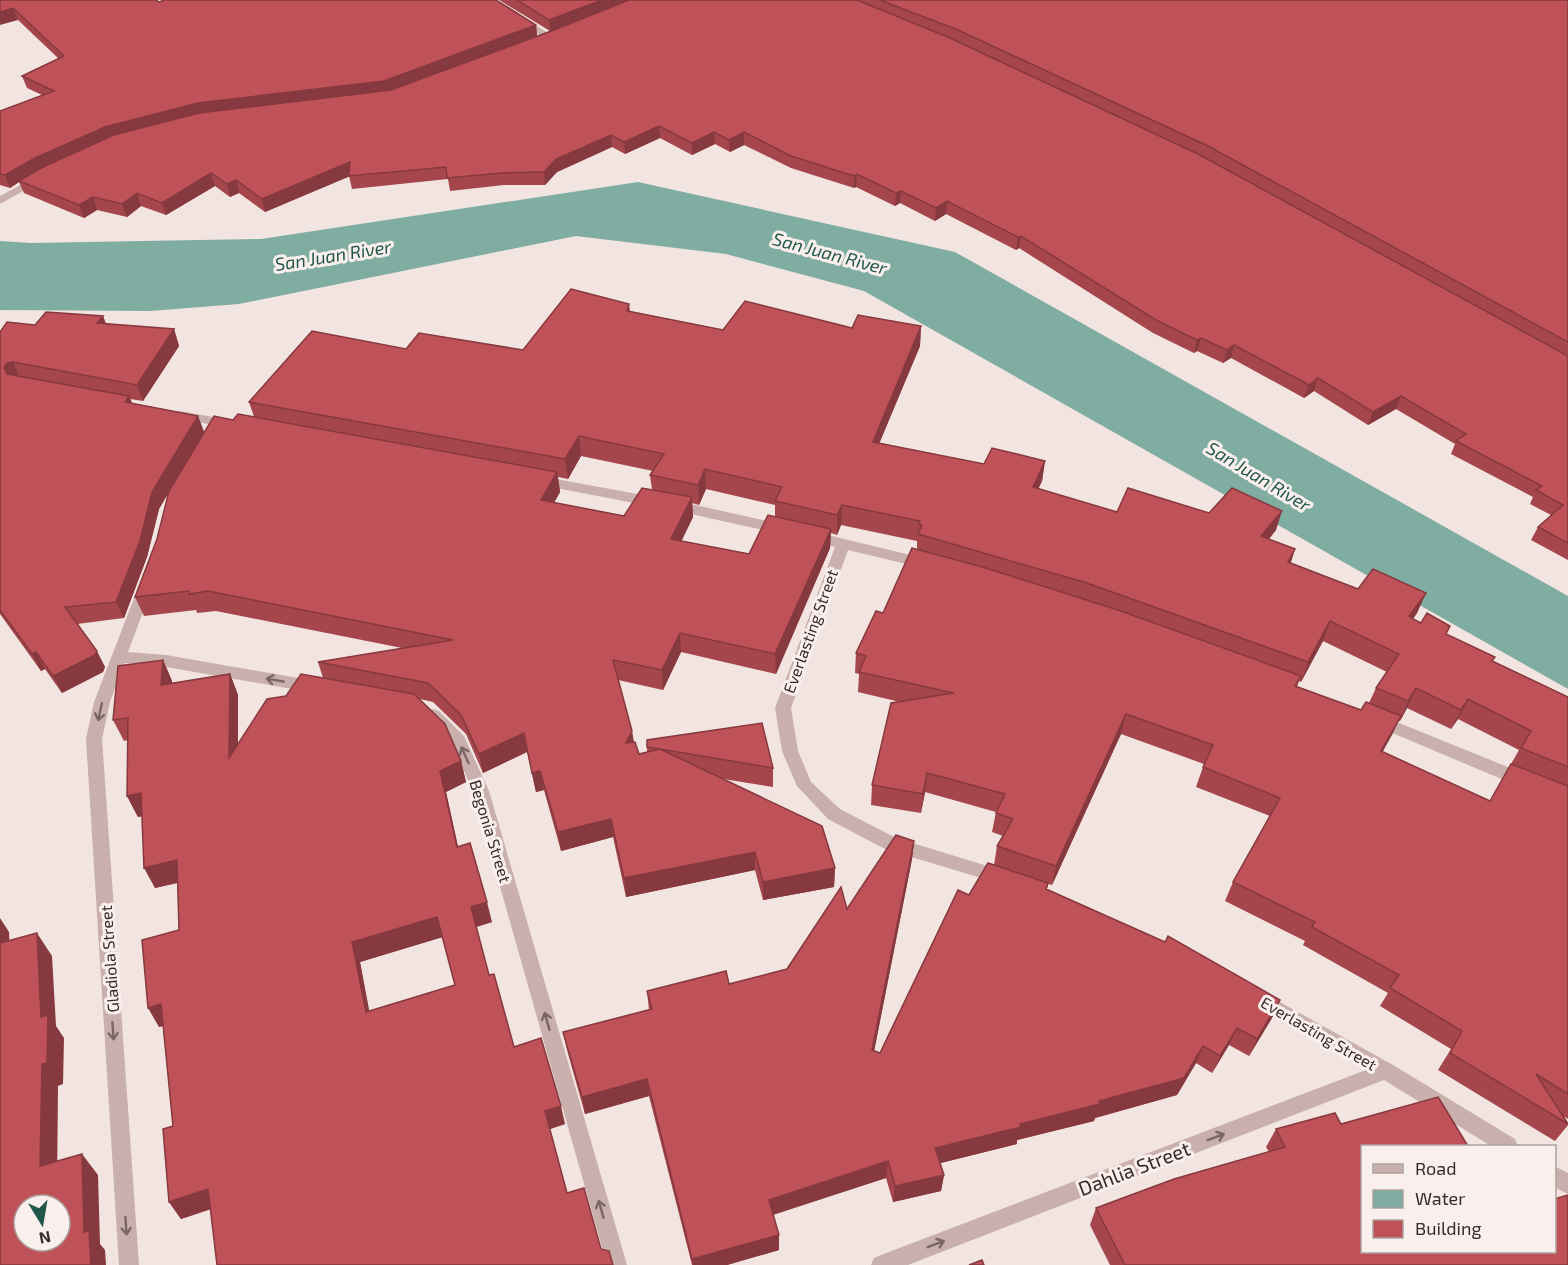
<svg xmlns="http://www.w3.org/2000/svg" width="1568" height="1265" font-family="'Exo 2',sans-serif">
	<style>
		.water { fill: #80ada1 }
		.lines { fill: none; stroke-linecap: round; stroke-linejoin: round }
		.minor { fill: #c9b0ac; fill-rule: evenodd }
		.wall { fill: #a4464c; fill-rule: evenodd }
		.shaded-wall { fill: #86393e }
		.building { fill: #bf5158; stroke: #86393e; stroke-width: 1.5; fill-rule: evenodd }
		.oneway { stroke: #796765 }
		.labels { text-anchor: middle; dominant-baseline: central; stroke-width: 6; stroke-linejoin: round; paint-order: stroke }
		.street-label { font-size: 16px; fill: #382b2b; stroke: #f9efec }
		.water-label { font-size: 18px; font-style: italic; fill: #22574b; stroke: #f9efec }
		.near-street-label { font-size: 20px; fill: #382b2b; stroke: #f9efec }
	</style>
	<rect width="100%" height="100%" fill="#f2e4e0"/>
	<path class="water" d="M638,182L955,252L1568,596V689L864,291L726,254L576,236L239,304L150,311L0,310V241L31,243L261,239Z"/>
	<g class="lines">
		<path class="minor" d="M483,0H495L556,38L548,40Z
			M39,175L44,178L43,180L0,204V196Z
			M180,411L230,420L237,424L230,428L175,418L173,415L175,412Z
			M540,476L686,503L781,524L788,529L781,534L686,513L535,484L533,481Z
			M811,531L927,559L934,564L927,569L848,550L791,708L798,751L811,782L840,809L896,838L1007,872L1010,877L1007,882L1001,884L885,849L828,819L797,786L782,751L775,708L835,547L806,539L804,536L806,533Z
			M145,583L152,588L128,652L166,655L315,681L320,683L323,687L320,691L315,693L166,667L124,663L110,702L102,739L139,1265H119L86,739L94,702L138,588Z
			M433,709L439,711L464,736L489,791L627,1265H607L473,791L452,744L425,715L427,711Z
			M1377,714L1530,776L1532,781L1530,786L1524,788L1518,786L1371,724L1369,720L1371,716Z
			M1260,991L1393,1065L1515,1139L1518,1146H1491L1384,1080L908,1265H871L874,1258L881,1255L1366,1070L1254,1005L1251,999L1254,993Z
			M1554,1166L1568,1173V1194L1554,1187Z"/>
	</g>
	<path class="wall" d="M0,0L159,2L536,25L537,36L550,31L499,0H1568V560L1531,540L1538,527L1551,515L1530,504L1533,497L1451,454L1455,444L1396,409L1368,425L1314,391L1304,398L1231,358L1223,363L1197,351L1194,353L1153,333L1019,248L1016,250L946,214L935,221L900,203L895,206L856,187L854,188L791,168L744,145L730,152L715,144L692,155L660,138L625,154L612,147L557,172L545,185H504L450,191L448,179L352,189L349,176L265,212L239,193L230,197L215,186L166,215L141,206L127,217L97,210L84,218L24,193L19,182L10,188L0,185V111L42,95L27,88L22,76L59,59L18,20Z
		M629,304L630,311L723,330L921,326L920,346L879,443L984,464L1045,461L1042,481L1038,489L1117,512L1209,513L1276,530L1269,539L1295,549L1290,563L1358,589L1426,593L1417,613L1413,619L1421,623L1450,626L1446,634L1493,661L1568,697V1119L1563,1116L1568,1123V1125L1555,1141L1438,1070L1451,1049L1380,1006L1388,993L1303,945L1305,941L1225,901L1233,882L1270,816L1196,787L1204,764L1121,734L1052,885L1048,884L1047,889L1280,1000L1272,1018L1249,1056L1229,1045L1212,1073L1196,1063L1177,1095L1095,1118L1094,1121L1017,1140V1144L940,1163L944,1175L941,1191L893,1202L886,1178L773,1214L779,1235V1250L727,1265H692L649,1096L585,1114L567,1050L563,1032L649,1010L647,991L729,984L787,969L847,909L914,841L912,859L874,1051L880,1053L969,895L994,865L997,846L1003,836L992,832L996,812L925,792L921,813L871,805L872,785L900,702L858,692L859,674L855,673L856,653L883,613L917,549V541L841,525L837,535L831,533L830,548L776,674L681,652L663,690L618,680L632,731L634,742L639,754L647,752V747L773,768V787L723,779L835,868L834,887L763,900L755,870L626,897L613,837L561,851L544,790L536,792L527,752L483,773L466,734L433,702L420,699L461,761L466,782L446,792L458,846L492,922L476,927L489,975L514,1047L565,1124L550,1129L567,1193L601,1249L211,1209L181,1219L169,1202L173,1126L163,1026L159,1027L179,930L178,883L155,888L142,816L138,817L127,796L128,740L124,741L113,720L163,660L172,681V684L230,674L238,695V744L286,696L323,678L318,662L402,648L216,611L197,613L196,610L144,616L135,597L233,420L254,417L249,402L406,349L523,350ZM581,456L653,471L650,475L652,490L624,516L554,503L560,492L558,477L568,479ZM706,489L775,505V516L749,554L681,541L693,517L692,503L699,505ZM1323,641L1387,672L1376,688L1369,703L1361,710L1297,687L1299,681L1301,682ZM1407,708L1451,729L1458,719L1519,750L1490,801L1382,752L1398,721H1400ZM442,937L455,985L369,1011L360,962Z
		M103,316L106,324L174,329L179,346L143,401L130,399L132,403L198,416L204,432L159,509L147,557L124,618L77,624L105,667L103,672L62,693L45,669L41,671L0,614V332L35,325Z
		M1341,1124L1362,1146L1568,1265H1110L1090,1225L1096,1208L1269,1152L1266,1147L1276,1129Z"/>
	<path class="shaded-wall" d="M602,0H634L550,32L549,20Z
		M13,8L18,20L0,25V12Z
		M536,25L537,36L386,93L19,181V182L10,188L5,175L35,158L105,127L198,103Z
		M659,126L660,138L625,154L624,142Z
		M714,132L715,144L692,155V143Z
		M744,132V145L730,152L729,140Z
		M611,135L612,147L557,172L545,185L544,172L556,159Z
		M350,162L353,175L265,212L262,199Z
		M211,173L215,186L166,215L162,203Z
		M857,174L856,187L854,188V176Z
		M236,180L239,193L230,197L227,184Z
		M901,191L900,203L895,206L896,193Z
		M137,193L141,206L127,217L122,204Z
		M93,197L97,210L84,218L79,205Z
		M947,201L946,214L935,221L936,208Z
		M1021,236L1019,248L1016,250L1018,237Z
		M103,316L109,333L97,323Z
		M921,326L920,346L872,461L873,442Z
		M174,329L179,346L143,401L137,385Z
		M1201,338L1197,351L1194,353L1197,340Z
		M1234,345L1231,358L1223,363L1227,350Z
		M13,362L20,379L12,384L4,368L7,363Z
		M1318,378L1314,391L1304,398L1309,385Z
		M129,396L136,412L125,402Z
		M1401,396L1396,409L1368,425L1373,412Z
		M198,416L204,432L159,509L147,557L124,618L116,602L152,492Z
		M579,436L581,456L568,479L565,459Z
		M1045,461L1042,481L1030,507L1033,487Z
		M705,469L706,489L699,505L698,485Z
		M557,472L560,492L544,520L541,500Z
		M692,497L693,517L673,559L671,539Z
		M842,505L841,525L837,535V515Z
		M1282,511L1276,530L1255,556L1261,536Z
		M831,529L830,548L776,674L775,654Z
		M1295,549L1289,569L1288,562Z
		M1426,593L1417,613L1401,636L1409,616Z
		M1330,621L1323,641L1301,682L1308,662Z
		M680,633L681,652L663,690L662,670Z
		M97,651L105,667L103,672L62,693L53,676Z
		M36,652L45,669L41,671L32,654Z
		M163,660L172,681L171,706L161,685Z
		M230,674L238,695V779L229,758Z
		M1416,688L1407,708L1400,721L1408,701Z
		M1468,699L1458,719L1451,729L1461,710Z
		M1126,714L1121,734L1052,885L1056,866Z
		M1401,716L1392,735L1372,771L1381,751Z
		M632,731L634,750L626,743Z
		M524,733L527,752L483,773L479,754Z
		M461,761L466,782L446,792L462,867L457,847L440,771Z
		M540,771L544,790L536,792L532,773Z
		M927,773L925,792L921,813L923,794Z
		M141,793L152,814L138,817L127,796Z
		M611,819L613,837L561,851L558,832Z
		M914,841L912,859L871,1067L872,1050Z
		M755,852V870L626,897L624,878Z
		M177,860L187,880L155,888L144,868Z
		M835,868L834,887L763,900V882Z
		M487,902L492,922L476,927L471,907Z
		M437,917L443,937L360,962L373,1031L366,1012L352,942Z
		M0,918L9,932L11,968L0,952Z
		M37,933L52,956L56,1026L64,1038L63,1084L58,1086L57,1187L40,1166L41,1017Z
		M1280,1000L1272,1018L1249,1056L1257,1039Z
		M161,1004L172,1024L159,1027L148,1008Z
		M1237,1028L1229,1045L1212,1073L1220,1056Z
		M1203,1046L1196,1063L1177,1095L1095,1118L1094,1121L1017,1140V1144L933,1165L935,1148L1099,1101Z
		M647,1079L649,1096L585,1114L582,1097Z
		M561,1106L565,1124L550,1129L545,1111Z
		M82,1154L98,1175L100,1244L105,1250L106,1265H91L84,1232Z
		M888,1161L886,1178L770,1216L769,1200Z
		M944,1175L941,1191L893,1202L895,1186Z
		M208,1189L220,1206L181,1219L169,1202Z
		M779,1235V1250L727,1265H693L692,1259Z"/>
	<path class="building" d="M0,0H156L159,2L164,0H496L536,25L384,81L198,103L105,127L35,158L5,175L0,174V111L54,91L22,76L64,56L13,8L0,12Z
		M517,0H602L549,20Z
		M629,0H857L950,38L1198,154L1568,356V543L1538,527L1563,505L1536,490L1542,486L1456,441L1466,434L1401,396L1373,412L1318,378L1309,385L1234,345L1227,350L1201,338L1197,340L1156,320L1021,236L1018,237L947,201L936,208L901,191L896,193L857,174L854,176L791,156L744,132L729,140L714,132L692,143L659,126L624,142L611,135L556,159L544,172L502,173L447,178L446,167L349,176L350,162L262,199L236,180L227,184L211,173L162,203L137,193L122,204L93,197L79,205L19,181L45,166L114,135L199,113L391,90L554,30Z
		M880,0H1568V342L1208,146L958,30Z
		M571,289L629,304L627,311L723,330L745,301L852,328L858,315L921,326L873,442L984,464L992,448L1045,461L1033,487L1117,512L1128,488L1209,513L1232,488L1282,511L1261,536L1295,549L1288,562L1358,589L1373,569L1426,593L1409,616L1411,618L1421,623L1427,613L1450,626L1446,634L1495,657L1492,661L1568,697V767L1521,748L1531,731L1468,699L1461,710L1416,688L1408,701L1376,688L1399,654L1330,621L1308,662L1087,583L918,534L922,525L919,524L920,521L842,505L837,515L775,501L782,487L705,469L698,485L650,475L664,454L579,436L565,459L249,402L312,331L406,349L419,333L523,350Z
		M46,312L103,316L97,323L174,329L137,385L13,362L7,363L4,368L7,374L129,396L125,402L198,416L152,492L140,541L116,602L65,607L97,651L95,655L53,676L36,652L32,654L0,610V332L7,322L35,325Z
		M238,414L557,472L541,500L624,516L642,488L692,497L671,539L749,554L768,515L831,529L775,654L680,633L662,670L613,660L632,731L626,743L635,742L639,754L660,749L647,747V740L762,723L773,768L660,749L822,826L835,868L763,882L755,852L624,878L611,819L558,832L540,771L532,773L524,733L479,754L461,715L428,683L318,662L453,640L208,591L189,594V591L135,597L157,539L169,491L214,416L233,420Z
		M912,548L986,568L1121,611L1301,676L1295,686L1361,710L1366,702L1401,716L1381,751L1490,801L1511,764L1568,786V1094L1536,1074L1568,1124L1450,1053L1462,1031L1390,988L1399,975L1312,927L1315,922L1233,882L1280,798L1203,767L1213,745L1126,714L1056,866L997,846L1013,819L996,813L1005,794L927,773L923,794L872,785L891,703L954,693L859,672L866,656L856,653L876,611L883,613Z
		M163,660L161,685L230,674L229,758L267,699L286,696L301,674L414,694L445,724L461,761L440,771L457,847L470,843L487,902L471,907L489,975L494,974L514,1047L541,1038L561,1106L545,1111L567,1193L584,1188L601,1249L609,1251L613,1265H217L208,1189L169,1202L163,1129L173,1126L161,1004L148,1008L142,940L179,930L177,860L144,868L141,793L127,796L128,718L113,720L118,666ZM437,917L455,985L366,1012L352,942Z
		M896,835L914,841L872,1050L880,1053L958,890L969,895L988,863L1048,883L1046,889L1165,942L1168,936L1280,1000L1257,1039L1237,1028L1220,1056L1203,1046L1184,1078L1099,1101L1100,1104L1020,1124L1021,1127L935,1148L944,1175L895,1186L888,1161L769,1200L779,1235L692,1259L647,1079L582,1097L563,1032L652,1009L647,991L726,971L729,984L787,969L841,887L847,909Z
		M37,933L41,1017L48,1015L47,1063L42,1064L40,1166L82,1154L84,1232L89,1231L91,1265H0V943ZM24,1205H60V1241H24Z
		M1438,1097L1468,1146H1362V1251H1554V1199L1568,1195V1265H1125L1096,1208L1174,1179L1285,1147L1276,1129L1335,1113L1341,1124Z
		M982,1260L984,1265H969Z"/>
	<defs><path id="oneway-shaft" d="M-6 0H5M1.5-3L5.5 0L1.5 3" fill="none" stroke-width="1.6" stroke-linecap="round" stroke-linejoin="round" transform="scale(1.5)"/></defs>
	<g class="oneway">
		<use href="#oneway-shaft" transform="translate(275 680) rotate(-170)"/>
		<use href="#oneway-shaft" transform="translate(100 712) rotate(102)"/>
		<use href="#oneway-shaft" transform="translate(465 755) rotate(-114)"/>
		<use href="#oneway-shaft" transform="translate(547 1021) rotate(-106)"/>
		<use href="#oneway-shaft" transform="translate(113 1031) rotate(86)"/>
		<use href="#oneway-shaft" transform="translate(1216 1137) rotate(-21)"/>
		<use href="#oneway-shaft" transform="translate(601 1209) rotate(-106)"/>
		<use href="#oneway-shaft" transform="translate(126 1226) rotate(86)"/>
		<use href="#oneway-shaft" transform="translate(936 1244) rotate(-21)"/>
	</g>
	<g class="labels">
		<g class="street-label">
			<text transform="translate(810 631) rotate(-70)">Everlasting Street</text>
			<text transform="translate(491 831) rotate(73)">Begonia Street</text>
			<text transform="translate(109 959) rotate(-94)">Gladiola Street</text>
			<text transform="translate(1319 1033) rotate(30)">Everlasting Street</text>
		</g>
		<g class="water-label">
			<text transform="translate(830 253) rotate(15)">San Juan River</text>
			<text transform="translate(333 255) rotate(-9)">San Juan River</text>
			<text transform="translate(1259 476) rotate(31)">San Juan River</text>
		</g>
		<g class="near-street-label">
			<text transform="translate(1134 1168) rotate(-21)">Dahlia Street</text>
		</g>
	</g>
	<rect x="1361" y="1145" width="195" height="108" fill="#f9efec" stroke="#aca19f" stroke-width="1.5"/>
	<rect x="1373" y="1164" width="30" height="9" fill="#c9b0ac" stroke="#aca19f" stroke-width="1.5"/>
	<text x="1415" y="1175" font-size="18" fill="#382b2b">Road</text>
	<rect x="1373" y="1190" width="30" height="18" fill="#80ada1" stroke="#aca19f" stroke-width="1.5"/>
	<text x="1415" y="1205" font-size="18" fill="#382b2b">Water</text>
	<rect x="1373" y="1220" width="30" height="18" fill="#bf5158" stroke="#aca19f" stroke-width="1.5"/>
	<text x="1415" y="1235" font-size="18" fill="#382b2b">Building</text>
	<g transform="translate(42 1223) rotate(169)"><circle r="28" fill="#f9efec" stroke="#aca19f" stroke-width="1.5"/>
	<path d="M0-4.5L10 22L0 15L-10 22Z" fill="#22574b"/>
	<text y="-9" font-size="16" font-weight="bold" text-anchor="middle" fill="#382b2b">N</text>
	</g>
</svg>
